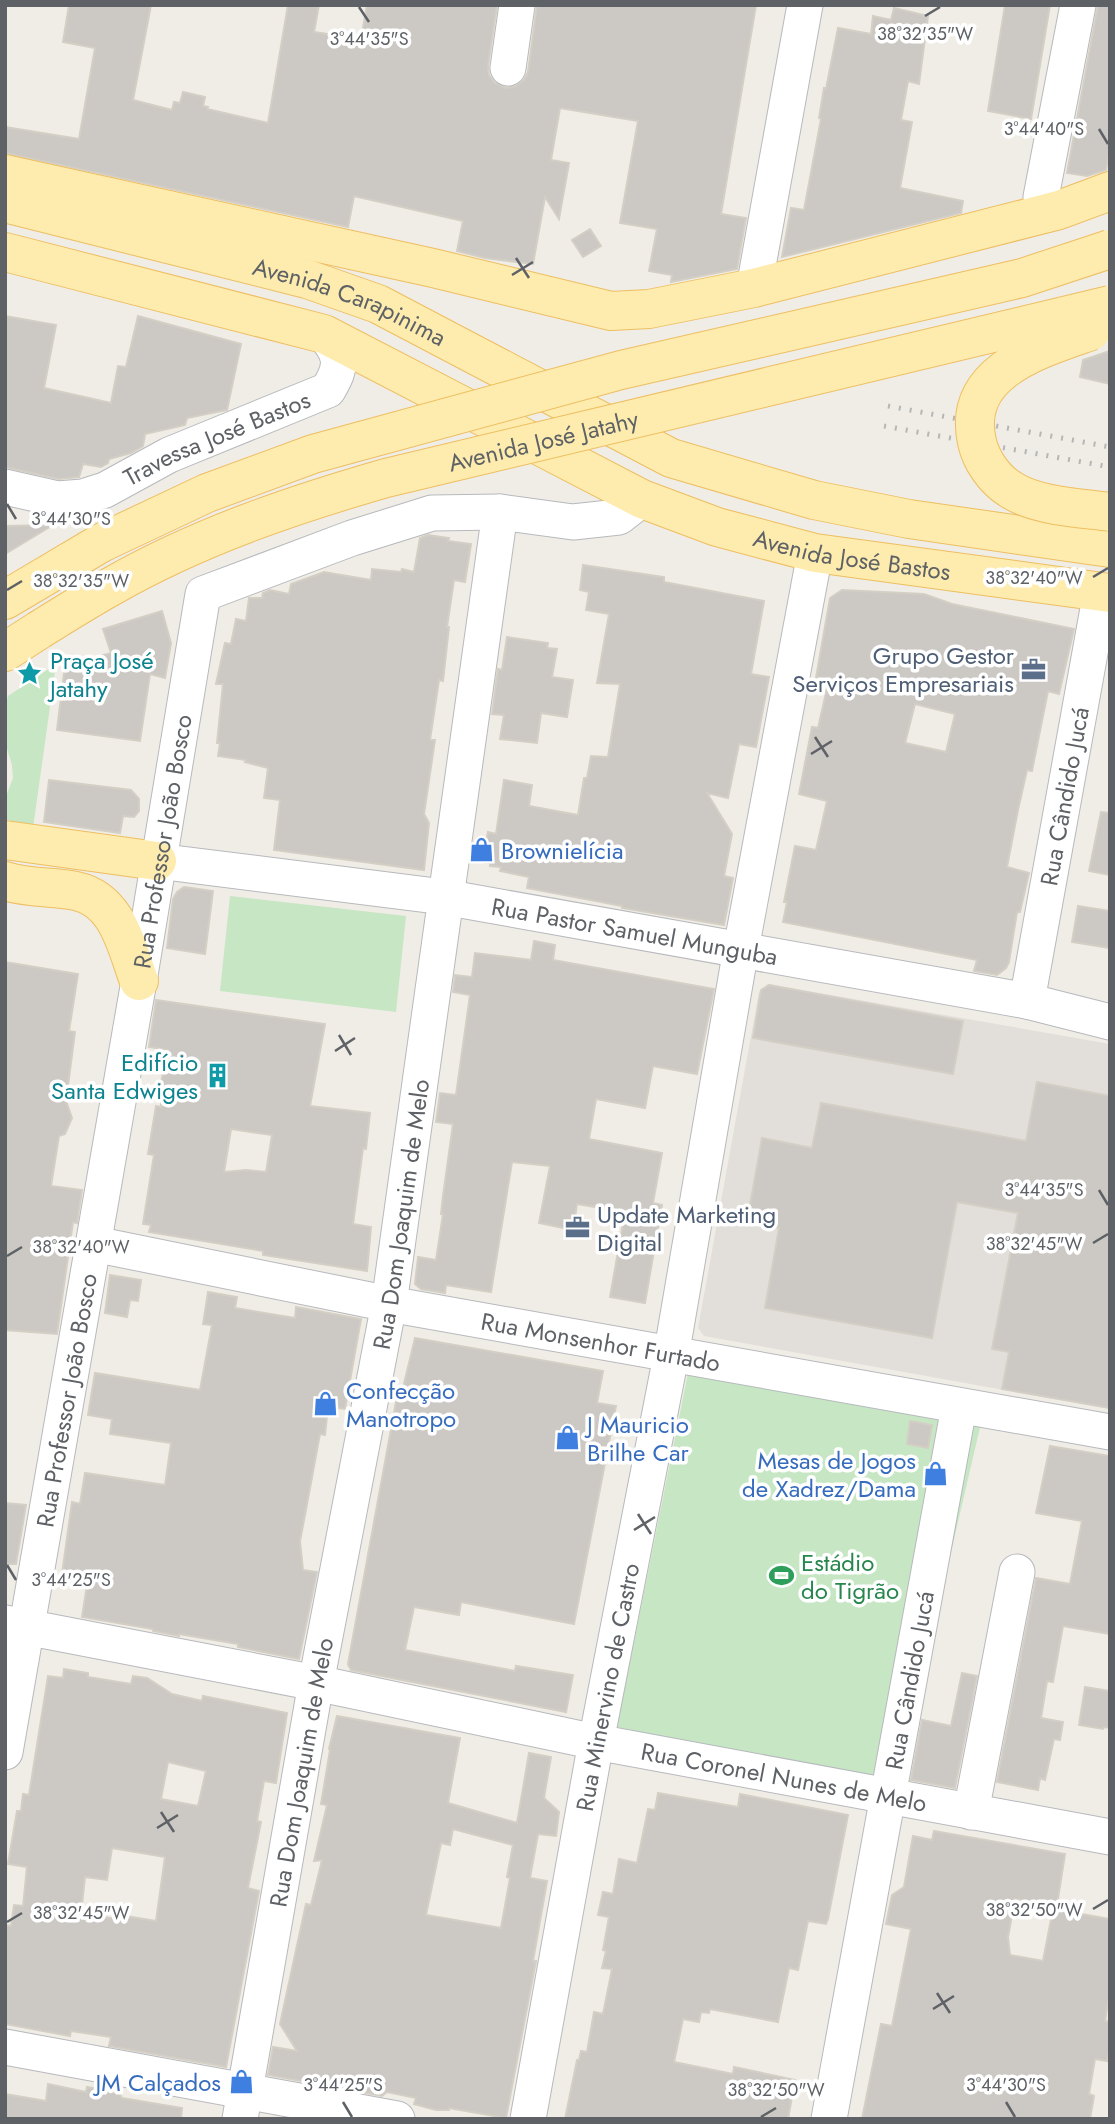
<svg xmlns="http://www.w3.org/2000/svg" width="1115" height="2124" font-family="Jost,sans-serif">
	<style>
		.industrial { fill: #e2dfdb }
		.green { fill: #c6e6c4 }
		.building { fill: #ccc8c4; stroke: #d4cfc5; stroke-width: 2; fill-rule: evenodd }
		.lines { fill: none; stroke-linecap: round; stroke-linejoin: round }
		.minor-casing { stroke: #b7b9bd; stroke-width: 37 }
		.major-casing { stroke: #eebe61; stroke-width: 40 }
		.minor { stroke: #fff; stroke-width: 35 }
		.major { stroke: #fdecae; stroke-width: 38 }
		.rail { stroke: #b5b6b6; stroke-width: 5; stroke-dasharray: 2 9; stroke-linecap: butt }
		.major-bridge-casing { stroke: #eebe61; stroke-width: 40; stroke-linecap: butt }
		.major-bridge { stroke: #fdecae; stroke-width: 38 }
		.ticks { fill: none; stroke: #5e6266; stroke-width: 2.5 }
		.labels { text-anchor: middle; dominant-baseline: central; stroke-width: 7; stroke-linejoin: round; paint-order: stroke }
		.street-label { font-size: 24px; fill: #5e6266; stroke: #fff }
		.service-label { font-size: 24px; fill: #4e5e75; stroke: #fff; text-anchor: end }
		.culture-label { font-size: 24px; fill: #0d838f; stroke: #fff; text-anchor: start }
		.shop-label { font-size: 24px; fill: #366cbe; stroke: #fff; text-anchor: start }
		.leisure-label { font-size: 24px; fill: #27864d; stroke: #fff; text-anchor: start }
		.ticks-label { font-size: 18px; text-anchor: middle; fill: #5e6266; stroke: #fff; stroke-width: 7; stroke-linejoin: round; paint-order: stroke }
	</style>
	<rect width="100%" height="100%" fill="#f0ede6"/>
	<path class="industrial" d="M768,984L1110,1044V1409L704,1336L698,1328L759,992Z"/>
	<path class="green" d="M56,664L33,828L5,819V799L13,778L12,765L5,742V710L8,696Z
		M230,896L406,916L396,1012L220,991Z
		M690,1363L981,1423L897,1785L617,1727Z"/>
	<path class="building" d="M69,5H151L133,100L172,110L174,102L180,103L183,92L205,97L203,106L208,107L207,109L268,123L288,5H319L314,32L361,39L367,5H497L488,66L489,75L495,83L506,88L516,86L524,80L528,72L537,5H756L721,214L746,218L737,269L671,282L672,275L649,271L657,229L620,223L638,121L560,108L551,160L569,163L559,219L545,197L533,264L485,258L457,251L463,221L354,196L348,227L5,153V127L79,139L95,48L63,42Z
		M1005,5H1050L1031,119L988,111Z
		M1098,5H1110V147L1106,170L1087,176L1067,173Z
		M894,8L928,16L919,84L908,81L901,120L912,122L900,188L963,201L961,213L782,257L791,208L804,210L821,119L819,118L824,88L826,89L838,28L871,34L873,16L891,20Z
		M590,229L601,246L583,257L572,240Z
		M5,316L56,325L44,388L111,403L118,366L126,367L138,316L241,344L227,410L187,418L185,425L145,434L143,446L131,453L109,459L108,463L101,467L83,464L79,477L59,479L5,467Z
		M1110,351V384L1080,377L1083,360Z
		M53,525L5,554V526Z
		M428,535L449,538L448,541L471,544L465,582L454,580L447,627H449L443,681L439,680L430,740H435L424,814L429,823L424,870L274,850L280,800L264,798L268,768L245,762L246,760L218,756L220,743H217L223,684H216L225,643L231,644L236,619L246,621L249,598H262L263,593L270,590L289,594L291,584L324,572L371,580L372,569L401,572L402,569L414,572L420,538Z
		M583,565L664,577V582L764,601L751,674L769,677L756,747L739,744L728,798L707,793L732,834L724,876L733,878L724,925L622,908V906L527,888L529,877L500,871L501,867L490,866V863L482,862L488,832L496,834L504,780L532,785L529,806L578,815L584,778H587L591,756L608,757L620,684L597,683L609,614L586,610L589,592L580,590Z
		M842,590L924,594L952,604L1074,629L1059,694L1048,691L1032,771L1027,770L1018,810L1007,867L1029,873L1020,912H1017L1009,962L1006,968L997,975L974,971L977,960L783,922L787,902H784L795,846L816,850L827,801L799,794L812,727L818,728L828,684L826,683V680L816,678L830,598ZM915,704L955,714L946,752L905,743Z
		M162,611L171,643L165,678L150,674L140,741L57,730L65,665L89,668V659L111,653L103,629Z
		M507,637L548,643L547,648L557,649L552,677L573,680L567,717L541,713L537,743L500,739L504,715L492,714L498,669L502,670Z
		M49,780L131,790L139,799V811L134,817L123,816L120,833L44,822Z
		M1101,812L1110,813V875L1089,871Z
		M184,887L213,891L205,954L167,948L173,899L177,892Z
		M1078,906L1110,911V948L1072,942Z
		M534,941L555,945L553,960L714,989L697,1074L653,1066L645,1108L596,1099L589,1139L662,1153L653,1203L662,1205L645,1303L610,1297L625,1212L577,1204L573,1230L539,1223L550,1166L512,1162L491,1292L446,1285L445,1293L421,1289L415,1284L418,1257L436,1260L443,1214H441L443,1196L453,1124L436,1122L440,1093L456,1095L470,995L453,992L455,975L472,977L475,953L531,960Z
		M5,962L78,974L69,1031L75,1032L66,1101L72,1118L65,1134L59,1136L51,1186L82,1190L77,1223L73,1222L57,1334L5,1330Z
		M769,985L963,1021L953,1074L753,1038L761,990Z
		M156,1000L325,1024L310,1106L370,1113L366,1149L363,1148L353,1224L371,1227L367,1271L263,1255V1251L149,1232L151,1225L143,1224L154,1155L148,1154L156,1106L161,1107V1082L168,1050L149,1047ZM231,1129L272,1135L266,1172L246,1170L224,1172Z
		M1037,1082L1110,1096V1408L1002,1389L1009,1352L992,1349L1018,1213L957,1202L932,1338L765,1308L779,1228L747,1222L762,1138L812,1148L821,1103L1026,1141Z
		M110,1275L141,1280L138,1301L130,1300L127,1317L105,1313Z
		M208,1292L237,1297L235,1308L295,1318L296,1307L361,1319L345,1409L328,1407L325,1435L320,1434L305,1515L300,1541L303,1570L317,1572L299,1659L238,1647V1644L179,1634V1636L153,1631V1629L82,1617L88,1579L62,1574L72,1502L80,1504L85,1473L165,1485L171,1443L110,1434L112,1419L88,1415L95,1373L200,1390L212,1325L203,1324Z
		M415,1338L603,1371L597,1403L616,1406L574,1624L461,1602L459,1615L414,1607L405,1650L515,1671L516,1666L573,1675L566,1712L351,1670L348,1664L398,1391L402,1392Z
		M910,1421L932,1425L928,1448L907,1444Z
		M1050,1446L1110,1456V1634L1063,1626L1053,1682L1047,1681L1041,1718L1063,1722L1060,1740L1054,1739L1045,1780L1040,1778L1038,1790L997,1782L1036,1578L1070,1584L1082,1521L1036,1513Z
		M5,1503L26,1505L16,1564H5Z
		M64,1669L88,1673V1677L131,1684L133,1676L147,1678L172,1694L202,1701L203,1696L287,1713L276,1783L264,1781L257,1821L261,1822L248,1888L259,1891L226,2067L109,2046L111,2037L71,2031L70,2036L5,2024V1925L11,1926L14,1905L23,1906L27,1867L8,1864L17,1811H21L23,1794L29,1795L48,1676L63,1678ZM168,1762L206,1771L198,1806L161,1799ZM112,1848L165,1857L156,1921L119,1915L118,1919L81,1914L85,1877L107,1880Z
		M962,1673L977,1676L955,1788L911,1780L922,1720L951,1726Z
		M1085,1687L1110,1691V1728L1104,1727L1103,1729L1079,1725Z
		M337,1716L460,1738L448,1803L517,1823L529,1753L551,1757L544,1798L559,1812L556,1836L538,1834L530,1878L547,1881L533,1961H536L506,2118L449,2108V2110H436L414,2104L416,2098L387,2092L382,2096L268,2075L273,2047L297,2051L280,2024L306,1904L311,1905L322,1860L314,1861L327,1805L321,1804L330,1750L329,1749ZM453,1829L513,1845L507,1877L510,1878L501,1928L426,1915L441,1843L450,1845Z
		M658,1793L738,1807L740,1794L848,1815L828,1919L826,1924L808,1921L798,1970L789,1968L778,2022L710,2009L709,2013L701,2012L699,2022L683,2019L674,2062L733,2074L734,2067L795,2080L788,2119H565L577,2060H579L581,2051L587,2052L594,2012L603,2014L612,1969L602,1968L606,1951L603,1950L609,1917L598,1915L603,1892L613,1894L619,1859L637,1863L648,1809L655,1810Z
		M934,1831L1065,1854L1057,1905L1015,1899L1008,1937L1010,1955L1043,1961L1053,1909L1110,1919V1990L1105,2021L1110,2022V2046L1107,2061L1095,2059L1089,2094L1094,2096L1090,2119H862L881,2024L892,2026L911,1929L886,1924L892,1895L904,1887L913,1836L932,1840Z
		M48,2084L86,2092L87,2087L119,2093L122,2098L182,2108L181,2119H5V2094L46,2101Z"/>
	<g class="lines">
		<defs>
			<g id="minor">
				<path d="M508,68L517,5"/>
				<path d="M1041,197L1078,5"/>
				<path d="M754,288L805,5"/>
				<path id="s1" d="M5,487L58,499L83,497L105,490L169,455L328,390C343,365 342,356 324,334"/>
				<path id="s2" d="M157,861L444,897L1027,1001L1110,1022"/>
				<path id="s3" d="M1027,1001L1101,592"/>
				<path id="s4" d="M94,1244L389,1304L1110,1432"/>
				<path id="s5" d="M5,1623L316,1683L596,1742L1110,1837"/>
				<path id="s6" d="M5,1752L139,981L203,594L352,538L432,513L500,512L573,522L619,517L642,499"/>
				<path d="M971,1812L1017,1572"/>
				<path d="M5,2047L397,2119"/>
				<path id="s7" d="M240,2119L316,1683L389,1304L500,512"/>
				<path id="s8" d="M528,2119L596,1742L671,1356L741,949L815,553"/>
				<path id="s9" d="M829,2119L959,1407"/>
			</g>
			<g id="major">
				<path d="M5,174L433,268L611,311L649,309L754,288L1059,210L1110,191"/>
				<path id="s10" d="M5,203L307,279L378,304L671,458L814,500L909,519L1110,548"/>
				<path id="s11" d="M5,252L324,334L642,499L717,527L815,553L1110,593"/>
				<path d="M5,600L101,543"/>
				<path d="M5,652L39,630"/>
				<path d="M5,840L157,861"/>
				<path d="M5,881C29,889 53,886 76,891C118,900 126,946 139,981"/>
			</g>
		</defs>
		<use href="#minor" class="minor-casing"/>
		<use href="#major" class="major-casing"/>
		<use href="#minor" class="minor"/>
		<use href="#major" class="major"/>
		<path class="rail" d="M888,406L1110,447
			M884,426L1110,467"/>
		<defs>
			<g id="major-bridge">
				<path d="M1091,331C1040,349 961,371 977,442C981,460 994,479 1010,489C1035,506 1080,508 1110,512"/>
				<path d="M101,543L207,493L313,454L621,370L1022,278L1110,249"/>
				<path id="s12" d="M39,630C63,615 87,600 112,586C198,537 292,505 386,478L1110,305"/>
			</g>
		</defs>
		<use href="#major-bridge" class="major-bridge-casing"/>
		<use href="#major-bridge" class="major-bridge"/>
	</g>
	<path class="ticks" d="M359,7L369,22M925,16L940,7M1099,129L1108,144M516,258L529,278M512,275L533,262M7,504L16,519M1093,577L1108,568M7,590L22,581M815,737L828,757M811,754L832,741M339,1035L351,1055M335,1051L355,1038M1099,1190L1108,1205M1093,1243L1108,1234M7,1256L22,1247M638,1514L651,1534M634,1530L655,1517M7,1565L16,1580M161,1812L174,1832M157,1828L178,1815M1093,1909L1108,1900M7,1922L22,1913M937,1993L950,2013M933,2009L954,1996M343,2102L352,2117M1006,2102L1015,2117M761,2117L776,2108"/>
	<defs>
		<symbol id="office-bare" viewBox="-9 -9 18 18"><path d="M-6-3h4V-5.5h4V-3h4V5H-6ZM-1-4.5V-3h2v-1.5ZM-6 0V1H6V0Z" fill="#5c6f8a" stroke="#fff" stroke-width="2.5" paint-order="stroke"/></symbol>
		<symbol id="sight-bare" viewBox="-9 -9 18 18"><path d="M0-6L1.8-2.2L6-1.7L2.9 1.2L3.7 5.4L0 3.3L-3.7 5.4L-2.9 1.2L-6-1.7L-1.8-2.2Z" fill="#0f9aa8" stroke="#fff" stroke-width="2.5" paint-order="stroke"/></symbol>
		<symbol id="shop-bare" viewBox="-9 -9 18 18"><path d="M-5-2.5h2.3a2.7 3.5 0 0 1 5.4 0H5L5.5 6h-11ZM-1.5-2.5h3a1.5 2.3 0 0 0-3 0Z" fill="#3f7fe0" stroke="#fff" stroke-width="2.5" paint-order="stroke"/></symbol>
		<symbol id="building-bare" viewBox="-9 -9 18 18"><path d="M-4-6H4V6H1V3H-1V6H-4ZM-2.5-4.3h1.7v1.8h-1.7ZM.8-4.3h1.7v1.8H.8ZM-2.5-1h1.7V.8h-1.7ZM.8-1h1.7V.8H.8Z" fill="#0f9aa8" stroke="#fff" stroke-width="2.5" paint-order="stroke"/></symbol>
		<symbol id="stadium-bare" viewBox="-9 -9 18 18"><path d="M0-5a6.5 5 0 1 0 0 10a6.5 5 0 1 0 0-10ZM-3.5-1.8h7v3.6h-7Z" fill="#2e9e5b" stroke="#fff" stroke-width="2.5" paint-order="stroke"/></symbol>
	</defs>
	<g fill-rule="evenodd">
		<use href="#office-bare" x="1016" y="652" width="35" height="35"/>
		<use href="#sight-bare" x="12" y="656" width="35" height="35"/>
		<use href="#shop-bare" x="464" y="832" width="35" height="35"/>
		<use href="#building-bare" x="200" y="1058" width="35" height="35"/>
		<use href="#office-bare" x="560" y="1210" width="35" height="35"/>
		<use href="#shop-bare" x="308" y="1386" width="35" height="35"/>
		<use href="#shop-bare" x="550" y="1420" width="35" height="35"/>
		<use href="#shop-bare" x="918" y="1456" width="35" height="35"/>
		<use href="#stadium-bare" x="764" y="1558" width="35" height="35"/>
		<use href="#shop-bare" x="224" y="2064" width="35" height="35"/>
	</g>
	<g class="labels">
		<g class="street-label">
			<text stroke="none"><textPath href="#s10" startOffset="359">Avenida Carapinima</textPath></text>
			<text stroke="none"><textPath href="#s1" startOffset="226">Travessa José Bastos</textPath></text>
			<text stroke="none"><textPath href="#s12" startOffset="542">Avenida José Jatahy</textPath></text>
			<text stroke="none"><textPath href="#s11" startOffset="906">Avenida José Bastos</textPath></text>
			<text stroke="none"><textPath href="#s3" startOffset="208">Rua Cândido Jucá</textPath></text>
			<text stroke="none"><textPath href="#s6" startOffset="924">Rua Professor João Bosco</textPath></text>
			<text stroke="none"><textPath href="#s2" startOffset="483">Rua Pastor Samuel Munguba</textPath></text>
			<text stroke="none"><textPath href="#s7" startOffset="919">Rua Dom Joaquim de Melo</textPath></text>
			<text stroke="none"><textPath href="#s4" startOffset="516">Rua Monsenhor Furtado</textPath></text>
			<text stroke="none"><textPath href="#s6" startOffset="357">Rua Professor João Bosco</textPath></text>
			<text stroke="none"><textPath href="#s9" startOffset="446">Rua Cândido Jucá</textPath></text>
			<text stroke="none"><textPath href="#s8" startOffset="439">Rua Minervino de Castro</textPath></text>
			<text stroke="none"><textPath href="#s7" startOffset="352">Rua Dom Joaquim de Melo</textPath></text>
			<text stroke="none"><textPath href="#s5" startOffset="794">Rua Coronel Nunes de Melo</textPath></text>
		</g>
		<g class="service-label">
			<text x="1014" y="655">Grupo Gestor<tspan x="1014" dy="28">Serviços Empresariais</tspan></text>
			<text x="597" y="1214" text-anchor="start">Update Marketing<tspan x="597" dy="28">Digital</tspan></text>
		</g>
		<g class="culture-label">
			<text x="50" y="660">Praça José<tspan x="50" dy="28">Jatahy</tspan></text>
			<text x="198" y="1062" text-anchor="end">Edifício<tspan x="198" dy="28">Santa Edwiges</tspan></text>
		</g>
		<g class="shop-label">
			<text x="501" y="850">Brownielícia</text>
			<text x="346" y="1390">Confecção<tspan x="346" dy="28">Manotropo</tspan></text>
			<text x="587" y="1424">J Mauricio<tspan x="587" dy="28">Brilhe Car</tspan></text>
			<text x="916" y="1460" text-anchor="end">Mesas de Jogos<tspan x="916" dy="28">de Xadrez/Dama</tspan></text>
			<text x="221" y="2082" text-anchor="end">JM Calçados</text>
		</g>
		<g class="leisure-label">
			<text x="801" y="1562">Estádio<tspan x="801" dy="28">do Tigrão</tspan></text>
		</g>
	</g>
	<g class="ticks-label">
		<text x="925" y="40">38°32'35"W</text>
		<text x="369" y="45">3°44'35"S</text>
		<text x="1044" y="135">3°44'40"S</text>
		<text x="71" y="525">3°44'30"S</text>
		<text x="1034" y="584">38°32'40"W</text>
		<text x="81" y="587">38°32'35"W</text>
		<text x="1044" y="1196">3°44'35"S</text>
		<text x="1034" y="1250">38°32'45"W</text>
		<text x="81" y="1253">38°32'40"W</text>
		<text x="71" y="1586">3°44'25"S</text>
		<text x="1034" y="1916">38°32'50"W</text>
		<text x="81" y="1919">38°32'45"W</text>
		<text x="343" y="2091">3°44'25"S</text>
		<text x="1006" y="2091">3°44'30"S</text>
		<text x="776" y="2096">38°32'50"W</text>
	</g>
	<rect width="1115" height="2124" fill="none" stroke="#5e6266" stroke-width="14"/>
</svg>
